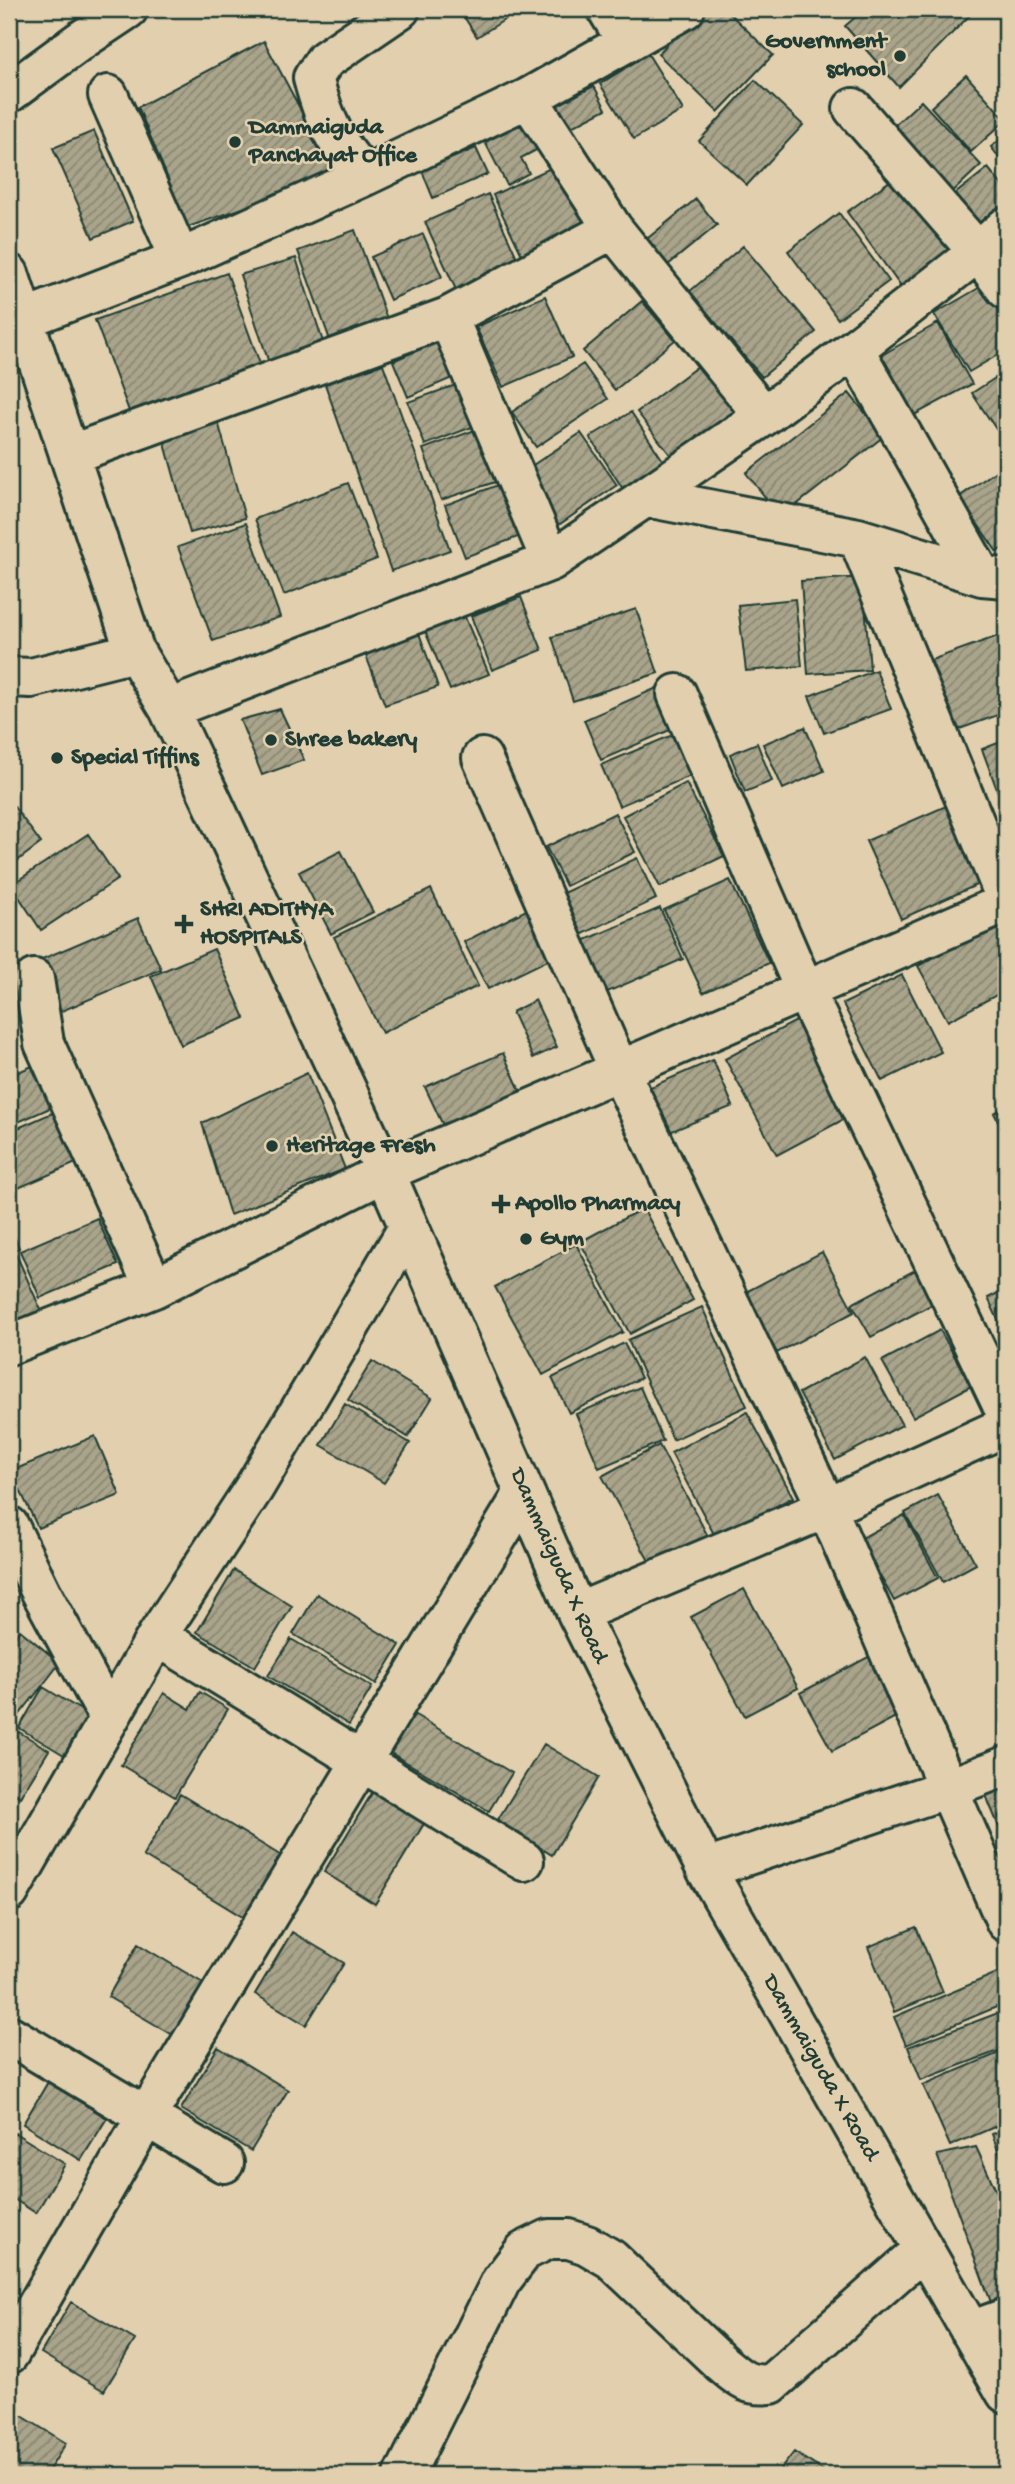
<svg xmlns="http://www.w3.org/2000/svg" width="1015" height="2484" font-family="'Gochi Hand',sans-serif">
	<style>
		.building { fill: url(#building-hatch); stroke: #1f3d34; stroke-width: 2 }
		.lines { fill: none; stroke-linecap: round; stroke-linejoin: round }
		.minor-casing { stroke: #1f3d34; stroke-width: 44 }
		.minor { stroke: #e2cfad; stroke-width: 38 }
		.poi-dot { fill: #1f3d34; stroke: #e2cfad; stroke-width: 2.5 }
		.labels { text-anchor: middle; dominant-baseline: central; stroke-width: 5; stroke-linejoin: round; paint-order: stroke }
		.poi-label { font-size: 24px; font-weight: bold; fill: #1f3d34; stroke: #e2cfad; text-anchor: start }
		.street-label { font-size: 24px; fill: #1f3d34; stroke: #e2cfad }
	</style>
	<defs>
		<pattern id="building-hatch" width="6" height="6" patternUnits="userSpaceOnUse" patternTransform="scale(1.75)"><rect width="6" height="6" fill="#a9a48a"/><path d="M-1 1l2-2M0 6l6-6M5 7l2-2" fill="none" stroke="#898772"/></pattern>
	</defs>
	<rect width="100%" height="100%" fill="#e2cfad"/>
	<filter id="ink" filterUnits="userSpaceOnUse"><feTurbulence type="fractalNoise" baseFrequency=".0143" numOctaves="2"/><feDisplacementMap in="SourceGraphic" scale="14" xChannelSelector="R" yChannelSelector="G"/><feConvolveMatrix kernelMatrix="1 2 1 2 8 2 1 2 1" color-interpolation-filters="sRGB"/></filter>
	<g filter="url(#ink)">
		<path class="building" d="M459,9H514L517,12L477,37Z
			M700,9H725L773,55L718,112L658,54Z
			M865,9H976L899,87L845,26Z
			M264,41L336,176L188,227L138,107Z
			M648,54L683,110L634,139L600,84Z
			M966,75L1006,120L971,152L931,107Z
			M755,80L803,125L747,185L699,141Z
			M594,86L606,109L560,133L548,110Z
			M921,101L981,165L944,200L884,135Z
			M525,121L540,148L521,158L529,173L507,185L485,142Z
			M94,131L133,221L93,238L53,148Z
			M1006,135V166L991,147Z
			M476,148L488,174L433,198L422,171Z
			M557,165L586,224L522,255L493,195Z
			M988,168L1006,190V212L974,238L945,202Z
			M901,173L958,252L904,291L847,212Z
			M488,194L525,275L462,303L425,222Z
			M696,199L717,225L663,269L642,243Z
			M839,213L889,281L838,319L788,251Z
			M355,230L387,319L330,340L298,251Z
			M423,234L442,277L390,300L371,257Z
			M743,246L816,332L762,377L689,292Z
			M296,258L324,345L269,363L240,275Z
			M227,273L260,364L129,411L95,320Z
			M989,282L1006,310V350L969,372L934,314Z
			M545,296L572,357L503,387L476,327Z
			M642,301L675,340L615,390L583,351Z
			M938,323L972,384L907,419L873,360Z
			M443,339L459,375L408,397L393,361Z
			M706,360L744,410L676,462L637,412Z
			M383,364L450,550L391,571L325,384Z
			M583,364L608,399L536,447L512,412Z
			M1006,371V444L972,393Z
			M464,382L480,424L425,445L408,402Z
			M849,393L884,436L781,517L746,473Z
			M631,412L666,465L625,492L590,437Z
			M217,418L245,518L190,533L162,433Z
			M483,427L501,480L441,500L423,449Z
			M581,433L617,485L557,526L521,473Z
			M1006,464V545L997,552L959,497Z
			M511,480L531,532L465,557L445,505Z
			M348,483L377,559L284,595L255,519Z
			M246,523L280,617L213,641L178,547Z
			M863,577L870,670L808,674L801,581Z
			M521,597L542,650L492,670L471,616Z
			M795,599L802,666L746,671L738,605Z
			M636,609L658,673L573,701L552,637Z
			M464,615L489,674L450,690L425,631Z
			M419,633L438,687L385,705L365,653Z
			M998,636L1006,658V712L957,730L931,660Z
			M876,670L891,709L824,733L809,696Z
			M659,687L677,727L601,760L584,720Z
			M280,709L304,760L262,775L240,720Z
			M805,727L824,771L783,789L763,744Z
			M677,733L695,774L619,806L601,765Z
			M1006,740V814L982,749Z
			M757,743L772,781L745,792L730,754Z
			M686,783L724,856L660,887L623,816Z
			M9,800L41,843L9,867Z
			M946,806L981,883L901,919L866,841Z
			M615,813L635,852L566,886L546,847Z
			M88,834L118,879L41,930L11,885Z
			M341,851L373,912L331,934L299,872Z
			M637,858L656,899L581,935L561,894Z
			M730,880L769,963L703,993L664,910Z
			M431,889L478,986L382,1033L334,937Z
			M532,907L556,956L488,989L464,942Z
			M660,908L683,959L605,993L583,941Z
			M138,918L161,969L57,1013L35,962Z
			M1001,921L1006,932V990L948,1021L918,966Z
			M214,949L245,1018L181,1045L151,976Z
			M902,975L941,1052L882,1081L843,1004Z
			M535,1000L557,1047L533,1058L512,1012Z
			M796,1021L848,1117L777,1155L725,1059Z
			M503,1053L525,1101L448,1136L425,1087Z
			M713,1060L733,1106L665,1134L646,1089Z
			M39,1063L57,1105L9,1126V1076Z
			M307,1073L345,1169L230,1215L202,1123Z
			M1006,1107V1137L994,1113Z
			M61,1109L83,1160L9,1192V1132Z
			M643,1208L693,1300L630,1334L580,1242Z
			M97,1218L118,1265L40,1298L20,1251Z
			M9,1223L19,1248L9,1252Z
			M576,1244L623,1332L543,1375L495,1287Z
			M822,1252L854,1312L777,1353L744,1293Z
			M16,1254L41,1310L9,1323V1257Z
			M915,1270L933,1304L871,1337L852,1304Z
			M1006,1289V1337L988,1298Z
			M702,1307L747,1406L673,1440L628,1340Z
			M940,1330L971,1386L913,1417L882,1361Z
			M624,1343L641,1378L569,1413L552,1378Z
			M865,1357L902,1425L835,1460L799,1393Z
			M372,1361L432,1398L408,1437L348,1400Z
			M640,1387L663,1441L599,1468L576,1414Z
			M345,1404L410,1443L384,1483L321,1445Z
			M747,1412L793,1497L716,1538L671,1453Z
			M95,1436L120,1495L38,1528L11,1471Z
			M659,1445L710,1540L654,1570L602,1476Z
			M938,1495L976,1564L943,1582L905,1513Z
			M904,1515L938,1578L894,1601L860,1539Z
			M234,1570L292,1606L255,1667L197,1632Z
			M744,1589L798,1688L745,1716L691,1617Z
			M317,1594L400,1645L376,1684L293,1634Z
			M20,1630L60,1663L13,1723L9,1720V1643Z
			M291,1639L372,1687L349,1725L268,1676Z
			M872,1655L903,1713L832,1751L800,1693Z
			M43,1687L94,1718L69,1758L19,1728Z
			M200,1692L228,1709L175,1797L121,1765L164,1693L190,1709Z
			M412,1713L512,1773L489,1811L389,1752Z
			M9,1726L49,1750L20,1797L9,1790Z
			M544,1744L599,1777L552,1855L497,1821Z
			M1006,1784V1844L985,1793Z
			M374,1790L425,1822L375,1904L324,1872Z
			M180,1794L283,1857L246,1919L143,1856Z
			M916,1927L943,1992L894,2012L868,1947Z
			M292,1932L344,1963L306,2025L255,1994Z
			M138,1944L208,1986L178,2038L108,1997Z
			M1006,1969V2003L906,2045L894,2017Z
			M1006,2010V2048L921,2080L908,2047Z
			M218,2047L288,2090L251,2151L181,2109Z
			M1006,2050V2122L950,2146L923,2085Z
			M48,2082L107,2118L81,2160L23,2124Z
			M1006,2129V2168L1005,2169L992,2134Z
			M15,2133L65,2164L36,2213L9,2196V2143Z
			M976,2147L1006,2212V2302L992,2305L937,2155Z
			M71,2302L135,2340L104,2391L41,2353Z
			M9,2408L66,2443L46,2475H9Z
			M794,2452L830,2475H776Z"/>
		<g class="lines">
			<defs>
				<path id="minor" d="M627,42L685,9
					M9,93L80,41L128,9
					M108,95L180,259
					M528,98L613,229L764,416L646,497
					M853,108L978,252L1006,289
					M365,176C334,141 325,123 313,78L325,60L400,9
					M9,274L135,652L169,709L385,1172L577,1613L706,1869L1006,2393
					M448,317L551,561
					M24,319L180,259L365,176L528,98L627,42L607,9
					M854,349L978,252L1006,227
					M764,416L854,349L982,576
					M69,455L448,317L613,229
					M858,538L1006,899
					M9,677L31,678L135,652
					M677,694L805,991L1006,1413
					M169,709L551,561L646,497L858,538L982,576L1006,578
					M482,758L620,1072L827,1508L1006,1922
					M34,979L44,1043L154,1288
					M9,1345L154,1288L385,1172L1006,903
					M9,1526L41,1592L109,1718
					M577,1613L827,1508L1006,1426
					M157,1636L524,1861
					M706,1869L949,1788L1006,1766
					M9,1892L157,1636L254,1488L408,1228
					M9,2035L224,2163
					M970,2331L1006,2318
					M9,2354L146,2117L524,1493
					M404,2475L501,2281L524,2251L549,2239H569L587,2245L611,2259L721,2363C739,2378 747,2387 771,2384L923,2250"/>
			</defs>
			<use href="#minor" class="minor-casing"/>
			<use href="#minor" class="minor"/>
		</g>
	</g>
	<g class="poi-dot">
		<circle cx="900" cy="56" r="7"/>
		<circle cx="235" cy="142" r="7"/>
		<circle cx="271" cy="740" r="7"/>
		<circle cx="57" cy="758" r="7"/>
		<path d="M180.5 913.5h7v7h7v7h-7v7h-7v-7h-7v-7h7z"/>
		<circle cx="272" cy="1146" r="7"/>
		<path d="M497.5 1193.5h7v7h7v7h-7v7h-7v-7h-7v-7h7z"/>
		<circle cx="526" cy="1239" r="7"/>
	</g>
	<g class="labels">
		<g class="poi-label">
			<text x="886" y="42" text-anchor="end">Government<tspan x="886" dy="28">school</tspan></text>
			<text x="249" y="128">Dammaiguda<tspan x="249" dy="28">Panchayat Office</tspan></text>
			<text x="285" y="740">Shree bakery</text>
			<text x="71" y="758">Special Tiffins</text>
			<text x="200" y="910">SHRI ADITHYA<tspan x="200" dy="28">HOSPITALS</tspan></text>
			<text x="286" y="1146">Heritage Fresh</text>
			<text x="515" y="1204">Apollo Pharmacy</text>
			<text x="540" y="1239">Gym</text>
		</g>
		<g class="street-label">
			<text transform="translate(558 1566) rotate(66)">Dammaiguda X Road</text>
			<text transform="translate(820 2068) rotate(60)">Dammaiguda X Road</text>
		</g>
	</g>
	<rect width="1015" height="2484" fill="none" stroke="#e2cfad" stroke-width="35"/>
	<rect x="18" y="18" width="980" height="2449" fill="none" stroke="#1f3d34" stroke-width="2.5" filter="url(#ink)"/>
</svg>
